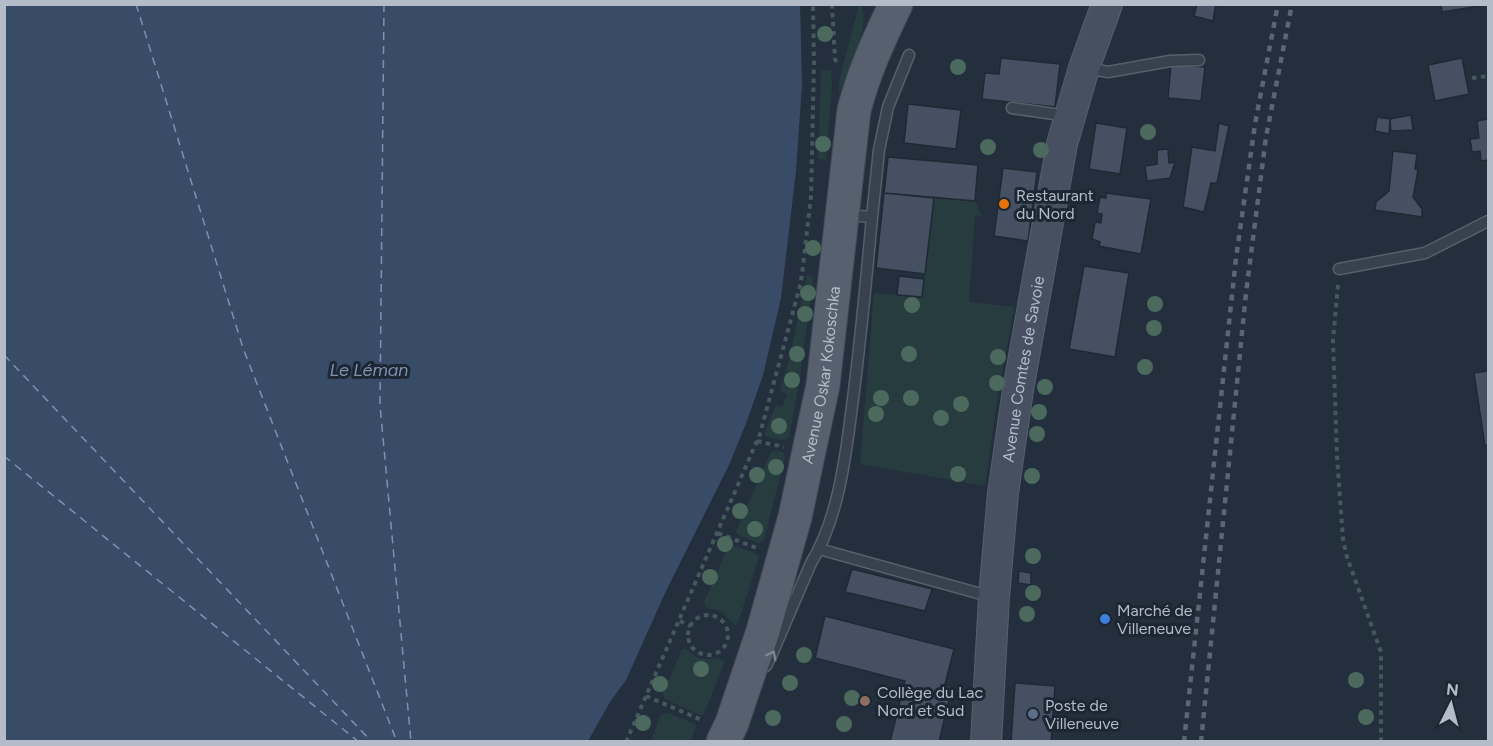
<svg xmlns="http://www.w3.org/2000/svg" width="1493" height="746" font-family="Figtree,sans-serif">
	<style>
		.green { fill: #263c3f }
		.water { fill: #394c67 }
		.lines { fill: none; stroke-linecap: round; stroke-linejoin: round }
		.ferry { stroke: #7c92b1; stroke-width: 1.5; stroke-dasharray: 8 6; stroke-linecap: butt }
		.building { fill: #455162; stroke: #1f2835; stroke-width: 1.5 }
		.lane-casing { stroke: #565f6c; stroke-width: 13 }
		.secondary-casing { stroke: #565f6c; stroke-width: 32 }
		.primary-casing { stroke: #414a57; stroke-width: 35 }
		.path { stroke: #44595c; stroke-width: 4; stroke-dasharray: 4.5 4.5; stroke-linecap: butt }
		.lane { stroke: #38414e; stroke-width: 10 }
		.secondary { stroke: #465061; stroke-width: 30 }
		.primary { stroke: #56606e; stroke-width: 33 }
		.rail { stroke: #5a6575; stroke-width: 4.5; stroke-dasharray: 6 6; stroke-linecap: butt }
		.tree { fill: #4b6a5d }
		.oneway { stroke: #7c8592 }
		.food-dot { fill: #e8710a; stroke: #1d2633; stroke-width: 2 }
		.shop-dot { fill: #3f7fe0; stroke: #1d2633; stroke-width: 2 }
		.education-dot { fill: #8d6e63; stroke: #1d2633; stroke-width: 2 }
		.service-dot { fill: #5c6f8a; stroke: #1d2633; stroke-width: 2 }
		.labels { text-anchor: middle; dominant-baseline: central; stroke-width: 6; stroke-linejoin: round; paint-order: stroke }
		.poi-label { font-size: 16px; fill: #b4bcc9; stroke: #1d2633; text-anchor: start }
		.street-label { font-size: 16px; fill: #b4bcc9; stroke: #1d2633 }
		.water-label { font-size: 18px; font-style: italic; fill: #7c92b1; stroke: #1d2633 }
	</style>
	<rect width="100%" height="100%" fill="#242f3e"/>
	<path class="green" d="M859,5H861C870,31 849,69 839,94V81Z
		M831,70L832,88L826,160L818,159L821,71Z
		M934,198L975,201L982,216L975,215L969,302L1014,307L998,396L985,486L860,464L874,293L922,297Z
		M807,275L813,276L812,289L799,384L789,438C782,442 771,439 765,435V431L776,405L782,407L787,394L780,391L790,356Z
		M776,450L783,452L785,456L764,540L759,543L738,535L736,531L771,452Z
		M729,545H733L757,554L759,558L738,623L735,625C722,616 726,610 706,608L704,602Z
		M682,649H686C706,667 710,654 724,660V663L704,714L700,715L664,699L663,693Z
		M668,713L695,724L696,727L691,741H651L661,714Z"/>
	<path class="water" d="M4,5H800L802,84L796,171L781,298L763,375L747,421L729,465L666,591L626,680L610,702L588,741H5Z"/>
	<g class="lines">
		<path class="ferry" d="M136,4L243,348L397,742
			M384,4L380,405L411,742
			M4,355L372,742
			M4,456L359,742"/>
	</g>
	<path class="building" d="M1197,4H1216L1213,21L1194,16Z
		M1441,4H1478L1479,6L1442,12Z
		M1001,58L1060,64L1055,107L982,99L985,73L999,74Z
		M1462,58L1469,94L1435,101L1428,65Z
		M1171,64L1205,67L1201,101L1168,98Z
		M908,104L961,110L956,149L904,143Z
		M1411,115L1413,130L1391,131L1390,119Z
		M1377,117L1390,119L1389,134L1375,131Z
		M1488,119V160L1481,161L1480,151L1472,152L1470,139L1479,138L1477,121Z
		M1096,123L1127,128L1120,174L1089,169Z
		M1219,123L1229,126L1217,183H1211L1204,212L1183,207L1192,147L1215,151Z
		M1168,149L1169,163L1175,162L1170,178L1147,181L1145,166L1157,164V150Z
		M1393,151L1417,154L1415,169L1418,170L1413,197L1422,209V217L1375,210L1376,202L1389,191Z
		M888,157L978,165L975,201L884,193Z
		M1003,168L1037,172L1028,241L994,236Z
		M884,193L934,198L925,274L876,268Z
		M1106,193L1151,199L1141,254L1099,246L1100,242L1092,239L1095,222L1101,223L1102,214L1097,213L1100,197L1106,198Z
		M1084,266L1129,273L1115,357L1069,349Z
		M899,276L924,279L922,297L897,295Z
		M1488,371V445L1485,446L1474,373Z
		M852,569L932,589L925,611L845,592Z
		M1019,571L1031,573V585L1018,583Z
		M825,616L954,649L945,684L952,687L939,742H890L905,681L815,658Z
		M1015,683L1055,686L1051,742H1011Z"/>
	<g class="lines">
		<defs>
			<path id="lane" d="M1087,68L1108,72L1170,61L1199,60
				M1012,108L1068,116
				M872,217L879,150L888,107L909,55
				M1339,269L1425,253L1488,221
				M819,549L992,597
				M766,666L772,654L811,563C837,521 845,462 851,414C860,348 866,283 872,217L846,215"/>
			<g id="secondary">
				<path id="s1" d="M986,742L994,597L1003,493L1018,390L1062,144L1084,68L1107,4"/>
			</g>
			<g id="primary">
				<path id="s2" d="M723,742L732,723L763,631L795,517L823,385L854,110C864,72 879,39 896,4"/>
			</g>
		</defs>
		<use href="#lane" class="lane-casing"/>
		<use href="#secondary" class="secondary-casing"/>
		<use href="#primary" class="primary-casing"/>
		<path class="path" d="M832,4L835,59L838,65
			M1472,78L1488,76
			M1338,285L1333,340L1337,457L1343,539L1347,557L1381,652V742
			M757,441L784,447
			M718,533L759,549
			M688 635a20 20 0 1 1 40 0a20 20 0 1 1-40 0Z
			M680,621L690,626
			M646,696L704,721
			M626,742L760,434L801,282L811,197L814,63L813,4"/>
		<use href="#lane" class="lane"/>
		<use href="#secondary" class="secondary"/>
		<use href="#primary" class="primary"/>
		<path class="rail" d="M1184,742L1236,258L1255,124L1278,4
			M1201,742L1246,293L1266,137L1292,4"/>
	</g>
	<g class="tree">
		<circle cx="825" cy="34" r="8"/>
		<circle cx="958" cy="67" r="8"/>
		<circle cx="1148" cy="132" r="8"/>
		<circle cx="823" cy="144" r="8"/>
		<circle cx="988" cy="147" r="8"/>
		<circle cx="1041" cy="150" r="8"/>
		<circle cx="813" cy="248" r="8"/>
		<circle cx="808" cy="293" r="8"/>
		<circle cx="1155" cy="304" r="8"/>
		<circle cx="912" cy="305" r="8"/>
		<circle cx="805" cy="314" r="8"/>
		<circle cx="1154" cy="328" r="8"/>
		<circle cx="797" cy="354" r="8"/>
		<circle cx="909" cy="354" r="8"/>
		<circle cx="998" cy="357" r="8"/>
		<circle cx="1145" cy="367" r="8"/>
		<circle cx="792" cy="380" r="8"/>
		<circle cx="997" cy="383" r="8"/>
		<circle cx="1045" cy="387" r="8"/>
		<circle cx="881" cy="398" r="8"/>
		<circle cx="911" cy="398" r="8"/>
		<circle cx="961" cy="404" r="8"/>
		<circle cx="1039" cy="412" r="8"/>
		<circle cx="876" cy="414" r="8"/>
		<circle cx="941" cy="418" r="8"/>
		<circle cx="779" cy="426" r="8"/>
		<circle cx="1037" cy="434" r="8"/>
		<circle cx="776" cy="467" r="8"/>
		<circle cx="958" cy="474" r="8"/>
		<circle cx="757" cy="475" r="8"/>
		<circle cx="1032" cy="476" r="8"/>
		<circle cx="740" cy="511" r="8"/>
		<circle cx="755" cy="529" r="8"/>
		<circle cx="725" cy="544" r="8"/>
		<circle cx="1033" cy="556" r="8"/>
		<circle cx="710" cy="577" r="8"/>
		<circle cx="1033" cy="593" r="8"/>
		<circle cx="1027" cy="614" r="8"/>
		<circle cx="804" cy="655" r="8"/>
		<circle cx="701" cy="669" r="8"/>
		<circle cx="1356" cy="680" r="8"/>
		<circle cx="790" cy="683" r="8"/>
		<circle cx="660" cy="684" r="8"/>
		<circle cx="852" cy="698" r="8"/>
		<circle cx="1366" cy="717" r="8"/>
		<circle cx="773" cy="718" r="8"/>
		<circle cx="643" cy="723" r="8"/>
		<circle cx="844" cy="724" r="8"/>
	</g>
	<defs><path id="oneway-chevron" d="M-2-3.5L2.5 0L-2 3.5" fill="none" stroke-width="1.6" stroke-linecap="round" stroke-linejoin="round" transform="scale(1.5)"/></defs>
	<use class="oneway" href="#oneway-chevron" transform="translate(772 655) rotate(-63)"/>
	<circle class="food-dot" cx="1004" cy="204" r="6"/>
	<circle class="shop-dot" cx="1105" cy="619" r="6"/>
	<circle class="education-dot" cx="865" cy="701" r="6"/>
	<circle class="service-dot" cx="1033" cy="714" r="6"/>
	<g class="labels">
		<g class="poi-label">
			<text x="1016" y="195">Restaurant<tspan x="1016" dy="18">du Nord</tspan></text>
			<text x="1117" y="610">Marché de<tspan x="1117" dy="18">Villeneuve</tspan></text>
			<text x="877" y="692">Collège du Lac<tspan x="877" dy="18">Nord et Sud</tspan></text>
			<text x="1045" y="705">Poste de<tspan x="1045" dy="18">Villeneuve</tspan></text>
		</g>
		<g class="street-label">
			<text stroke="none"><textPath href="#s1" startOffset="375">Avenue Comtes de Savoie</textPath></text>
			<text stroke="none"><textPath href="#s2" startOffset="381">Avenue Oskar Kokoschka</textPath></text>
		</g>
		<g class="water-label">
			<text x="369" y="370">Le Léman</text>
		</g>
	</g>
	<rect width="1493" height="746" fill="none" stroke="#b4bcc9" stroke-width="12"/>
	<g transform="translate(1451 704) rotate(6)" stroke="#1d2633" stroke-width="4.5" paint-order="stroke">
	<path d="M0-4.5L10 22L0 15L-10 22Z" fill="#b4bcc9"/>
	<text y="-9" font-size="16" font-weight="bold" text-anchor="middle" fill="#b4bcc9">N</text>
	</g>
</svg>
